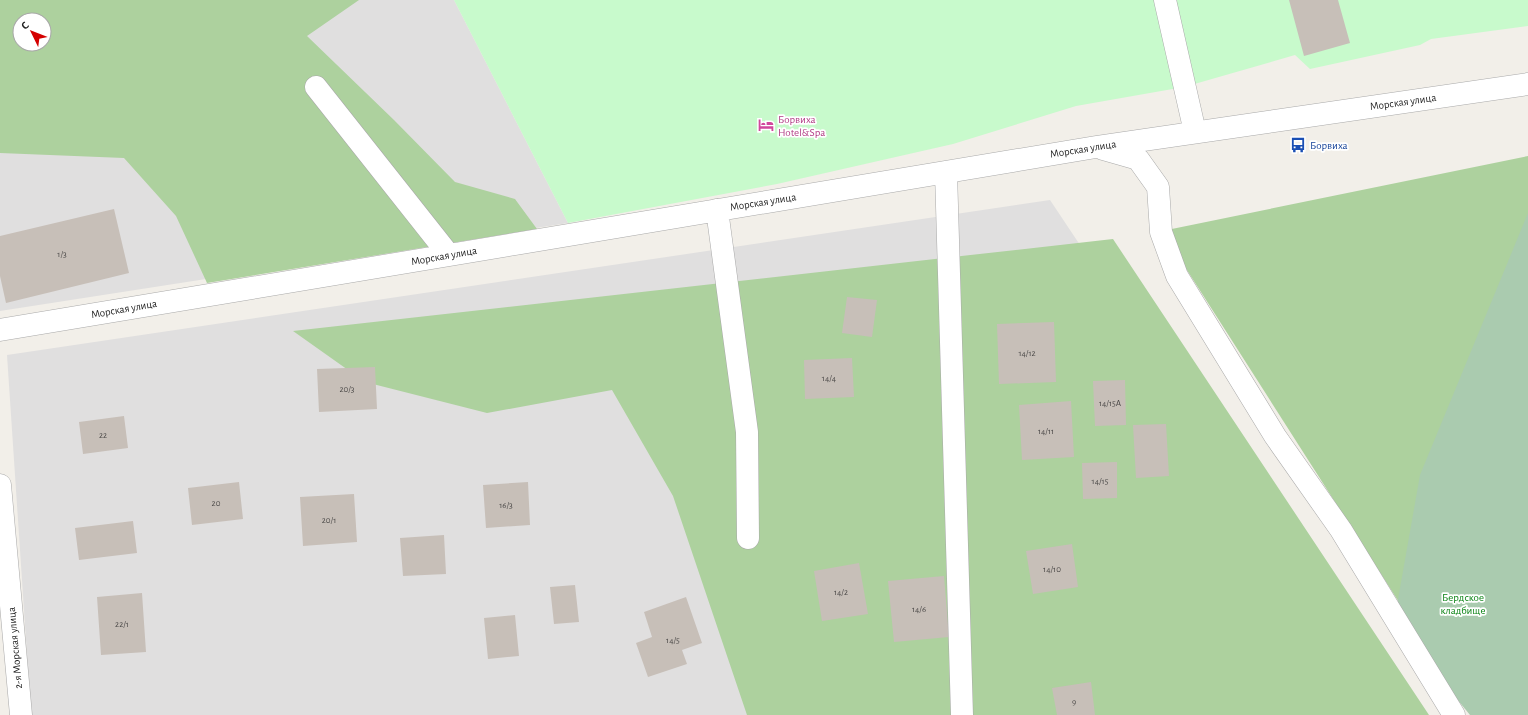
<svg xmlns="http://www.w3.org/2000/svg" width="1528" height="715" font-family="'Alegreya Sans',sans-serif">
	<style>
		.residential { fill: #e0dfdf; fill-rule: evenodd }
		.forest { fill: #add19e; fill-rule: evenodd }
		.cemetery { fill: #aacbaf }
		.park { fill: #c8facc }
		.building { fill: #c7bfb8 }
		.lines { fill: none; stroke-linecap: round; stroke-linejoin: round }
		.minor-casing { stroke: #a9a9a9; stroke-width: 23 }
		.minor { stroke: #fff; stroke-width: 22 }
		.labels { text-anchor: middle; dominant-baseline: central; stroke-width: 3.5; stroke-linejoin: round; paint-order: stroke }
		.number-label { font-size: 9px; fill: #4b4948 }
		.street-label { font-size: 11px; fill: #222; stroke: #fff }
		.hotel-label { font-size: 11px; fill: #b23c85; stroke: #fff; text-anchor: start }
		.transit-label { font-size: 11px; fill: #164399; stroke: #fff; text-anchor: start }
		.park-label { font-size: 11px; fill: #0c8416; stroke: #fff }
	</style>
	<rect width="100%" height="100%" fill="#f2efe9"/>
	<path class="residential" d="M0,0H454L568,223L0,311ZM20,20H44V44H20Z
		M1050,200L1247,495L1157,715H31L7,355Z"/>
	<path class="forest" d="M0,0H359L307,36L394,120L455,182L515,199L537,229L207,283L176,216L124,158L0,153ZM20,20H44V44H20Z
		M1528,156V715H1471L1162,231Z
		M1113,239L1429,715H747L673,496L612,390L487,413L365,382L293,331Z"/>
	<path class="cemetery" d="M1528,213V715H1470L1394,622L1420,475Z"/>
	<path class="park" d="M454,0H1528V26L1431,39L1420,45L1310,69L1295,55L1184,87L1076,106L953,144L777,184L568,223Z"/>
	<path class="building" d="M1289,0H1338L1350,43L1304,56Z
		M114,209L129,273L6,303L0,276V236Z
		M847,297L877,300L872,337L842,333Z
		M1054,322L1056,382L999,384L997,324Z
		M852,358L854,397L805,399L804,360Z
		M375,367L377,409L319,412L317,369Z
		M1125,380L1126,425L1095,426L1093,381Z
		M1071,401L1074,457L1022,460L1019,405Z
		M124,416L128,448L83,454L79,422Z
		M1166,424L1169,476L1136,478L1133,425Z
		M1117,462V498L1083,499L1082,463Z
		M239,482L243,519L192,525L188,488Z
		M528,482L530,525L486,528L483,485Z
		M354,494L357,542L303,546L300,497Z
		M133,521L137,553L79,560L75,528Z
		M444,535L446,574L403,576L400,538Z
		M1072,544L1078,587L1033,594L1026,551Z
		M859,563L868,614L822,621L814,571Z
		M944,576L949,637L894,642L888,581Z
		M575,585L579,622L554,624L550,587Z
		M142,593L146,652L101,655L97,597Z
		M686,597L702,643L682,650L687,664L648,677L636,643L652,637L644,612Z
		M515,615L519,656L488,659L484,618Z
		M1091,682L1095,715H1057L1052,688Z"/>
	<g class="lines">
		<defs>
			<path id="minor" d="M1165,0L1195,132
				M316,87L449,255
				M1103,149L1138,159L1158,187L1161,232L1177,276L1275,436L1341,530L1454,715
				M946,172L962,715
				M717,210L747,432L748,538
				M0,330L1096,147L1528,84
				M0,485L21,715"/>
		</defs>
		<use href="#minor" class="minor-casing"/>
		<use href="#minor" class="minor"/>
	</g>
	<defs>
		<symbol id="hotel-bare" viewBox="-9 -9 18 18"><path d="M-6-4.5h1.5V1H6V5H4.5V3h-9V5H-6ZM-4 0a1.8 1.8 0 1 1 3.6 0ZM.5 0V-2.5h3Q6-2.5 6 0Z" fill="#d1479c" stroke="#fff" stroke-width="2.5" paint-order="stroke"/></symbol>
		<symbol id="bus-bare" viewBox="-9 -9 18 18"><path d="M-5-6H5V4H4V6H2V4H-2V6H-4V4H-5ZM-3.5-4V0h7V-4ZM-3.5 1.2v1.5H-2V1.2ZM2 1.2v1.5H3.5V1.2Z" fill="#1a4fb4" stroke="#fff" stroke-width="2.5" paint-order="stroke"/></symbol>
	</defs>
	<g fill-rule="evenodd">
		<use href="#hotel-bare" x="755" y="114" width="22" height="22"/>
		<use href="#bus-bare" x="1287" y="134" width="22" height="22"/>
	</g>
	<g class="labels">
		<g class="number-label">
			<text x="62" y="254">1/3</text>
			<text x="1027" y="353">14/12</text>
			<text x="829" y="378">14/4</text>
			<text x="347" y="389">20/3</text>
			<text x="1110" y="403">14/15А</text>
			<text x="1046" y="431">14/11</text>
			<text x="103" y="435">22</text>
			<text x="1100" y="481">14/15</text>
			<text x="216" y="503">20</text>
			<text x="506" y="505">16/3</text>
			<text x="329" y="520">20/1</text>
			<text x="1052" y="569">14/10</text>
			<text x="841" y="592">14/2</text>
			<text x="919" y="609">14/6</text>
			<text x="122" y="624">22/1</text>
			<text x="673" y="640">14/5</text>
			<text x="1074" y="702">9</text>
		</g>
		<g class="street-label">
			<text transform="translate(1403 102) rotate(-8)">Морская улица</text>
			<text transform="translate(1083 149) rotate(-9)">Морская улица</text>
			<text transform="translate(763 202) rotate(-9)">Морская улица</text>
			<text transform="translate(444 256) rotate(-10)">Морская улица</text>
			<text transform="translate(124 309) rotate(-10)">Морская улица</text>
			<text transform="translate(15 648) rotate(-95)">2-я Морская улица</text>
		</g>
		<g class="hotel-label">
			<text x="778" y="119">Борвиха<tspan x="778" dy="13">Hotel&amp;Spa</tspan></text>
		</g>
		<g class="transit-label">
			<text x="1310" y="145">Борвиха</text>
		</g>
		<g class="park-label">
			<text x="1463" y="597">Бердское<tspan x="1463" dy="13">кладбище</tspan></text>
		</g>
	</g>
	<g transform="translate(32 32) rotate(313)"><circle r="19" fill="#ffffff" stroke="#a7a7a7"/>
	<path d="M0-3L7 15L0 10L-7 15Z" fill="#d40000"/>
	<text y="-6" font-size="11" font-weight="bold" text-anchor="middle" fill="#222222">С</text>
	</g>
</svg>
